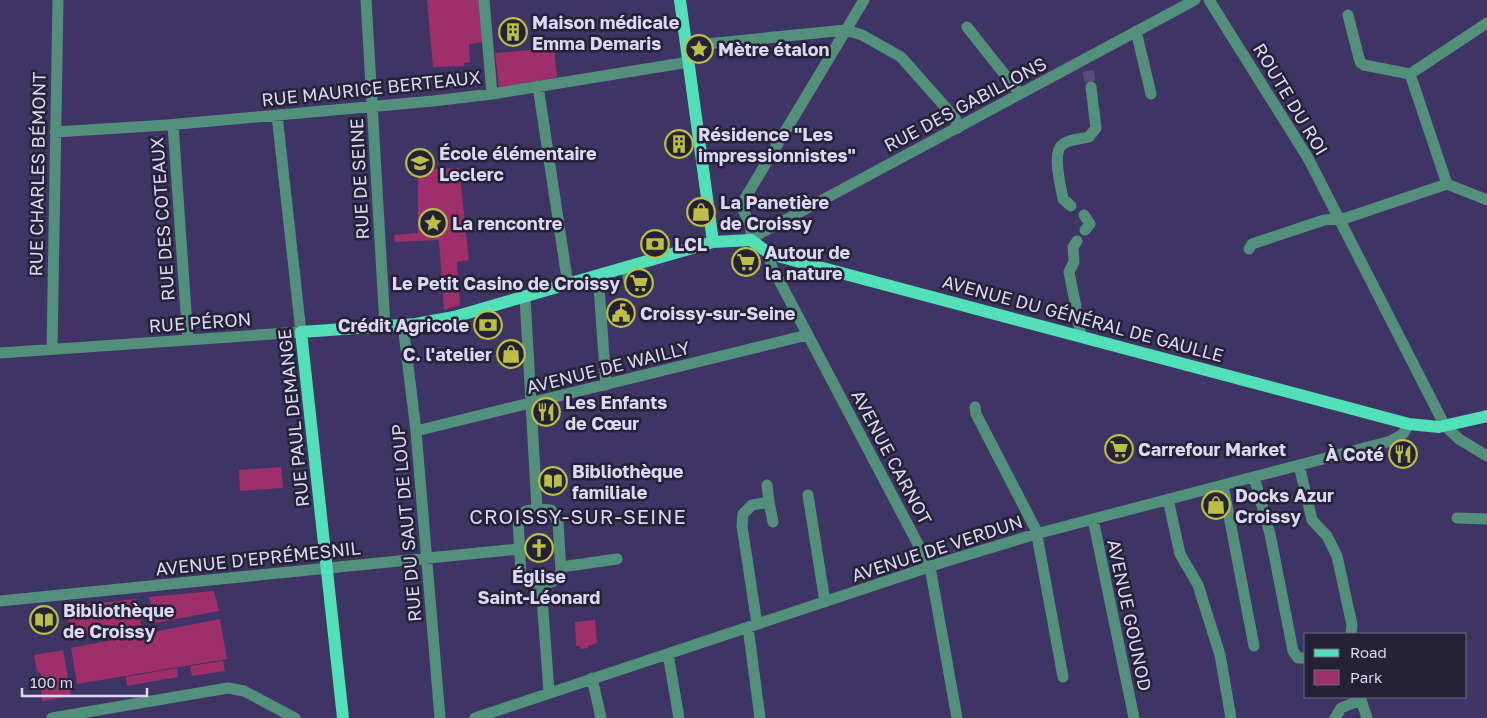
<svg xmlns="http://www.w3.org/2000/svg" width="1487" height="718" font-family="'Golos Text',sans-serif">
	<style>
		.green { fill: #9e2f6b }
		.lines { fill: none; stroke-linecap: round; stroke-linejoin: round }
		.minor-tunnel { stroke: #564d7b; stroke-width: 11; stroke-dasharray: 11 5.5; stroke-linecap: butt }
		.minor { stroke: #52907c; stroke-width: 11 }
		.major { stroke: #51e0b8; stroke-width: 12 }
		.labels { text-anchor: middle; dominant-baseline: central; stroke-width: 5; stroke-linejoin: round; paint-order: stroke }
		.poi-label { font-size: 18px; font-weight: bold; fill: #dcd8f6; stroke: #252137; text-anchor: start }
		.street-label { font-size: 18px; fill: #dcd8f6; stroke: #252137 }
		.quarter-label { font-size: 20px; letter-spacing: 1px; fill: #dcd8f6; stroke: #252137 }
	</style>
	<rect width="100%" height="100%" fill="#3e3565"/>
	<path class="green" d="M427,0H480L483,42L469,44L470,62L464,63V66L433,67Z
		M554,48L557,77L499,88L495,53Z
		M459,168L469,260L457,262L460,305L444,310L439,240L395,242L394,235L418,233V170Z
		M281,467L283,488L240,491L239,470Z
		M214,591L219,611L155,623L149,597Z
		M136,599L141,625L71,637L66,606Z
		M220,619L227,659L77,684L71,648Z
		M595,620L597,643L588,646V648L581,649L580,646H576L575,622Z
		M63,650L71,696L42,701L41,674L37,671L34,655Z
		M223,661L225,671L192,676L190,666Z
		M177,668L178,677L127,686L126,677Z"/>
	<g class="lines">
		<path class="minor-tunnel" d="M1088,71L1091,87"/>
		<path class="minor" d="M366,0L385,326
			M484,0L492,94
			M1209,0L1308,158L1445,426L1459,439L1487,456
			M1348,15L1360,62L1364,65L1410,74
			M967,27L1017,90L1018,95
			M1136,31L1151,94
			M686,46L846,30L862,35L901,57L955,118L958,128
			M538,86L568,285
			M173,125L188,340
			M55,132L167,125L433,101L492,94L689,62
			M1447,184L1487,200
			M1071,206L1063,199C1061,186 1051,152 1063,144C1070,139 1081,139 1089,137L1096,128L1091,87
			M1084,215L1090,224L1085,230
			M751,240L761,233L1195,0
			M751,240V227L741,205L864,0
			M1249,249L1252,244L1324,220L1346,218L1447,184L1410,74L1487,23
			M770,254L771,265L930,567L957,718
			M627,268L629,282
			M599,287L606,385
			M525,297L537,509
			M1076,307L1069,272L1074,262L1073,247L1077,241
			M1078,321L1081,336
			M403,325L416,431L440,718
			M52,349L58,0
			M0,353L301,332L277,115
			M975,407L976,414L1036,530L1063,677
			M416,431L807,335
			M1299,465L1312,520L1327,536L1337,556L1352,625L1351,634
			M1254,477L1270,534L1293,651L1298,658H1306
			M1223,485L1254,646
			M808,495L825,602
			M1168,499L1180,554L1198,585L1220,655L1231,718
			M769,502L773,522
			M537,509L551,510L558,522L561,571C557,587 528,590 521,574L518,519L526,511Z
			M1457,518L1487,519
			M1093,519L1134,718
			M561,567L617,559
			M541,584L549,692
			M0,601L519,549
			M757,624L742,526L743,514L752,505L769,502L767,485
			M748,627L760,718
			M668,654L679,718
			M592,678L601,718
			M1360,697L1367,718
			M52,718L228,688L244,691L295,718
			M475,718L947,561L1036,534L1391,441L1403,434L1409,424
			M1335,718L1341,708L1361,700"/>
		<path class="major" d="M680,0L713,242
			M343,718L301,332L416,324L454,317L713,242L751,240L770,254L1409,424L1439,427L1487,416"/>
	</g>
	<defs>
		<symbol id="building-ring" viewBox="-11 -11 22 22"><circle r="9.5" fill="#252137" stroke="#bcbf44" stroke-width="1.5"/><path d="M-4-6H4V6H1V3H-1V6H-4ZM-2.5-4.3h1.7v1.8h-1.7ZM.8-4.3h1.7v1.8H.8ZM-2.5-1h1.7V.8h-1.7ZM.8-1h1.7V.8H.8Z" fill="#bcbf44"/></symbol>
		<symbol id="sight-ring" viewBox="-11 -11 22 22"><circle r="9.5" fill="#252137" stroke="#bcbf44" stroke-width="1.5"/><path d="M0-6L1.8-2.2L6-1.7L2.9 1.2L3.7 5.4L0 3.3L-3.7 5.4L-2.9 1.2L-6-1.7L-1.8-2.2Z" fill="#bcbf44"/></symbol>
		<symbol id="school-ring" viewBox="-11 -11 22 22"><circle r="9.5" fill="#252137" stroke="#bcbf44" stroke-width="1.5"/><path d="M0-5L7-2L0 1L-7-2ZM-4 1L0 2.5L4 1V4Q0 6-4 4Z" fill="#bcbf44"/></symbol>
		<symbol id="shop-ring" viewBox="-11 -11 22 22"><circle r="9.5" fill="#252137" stroke="#bcbf44" stroke-width="1.5"/><path d="M-5-2.5h2.3a2.7 3.5 0 0 1 5.4 0H5L5.5 6h-11ZM-1.5-2.5h3a1.5 2.3 0 0 0-3 0Z" fill="#bcbf44"/></symbol>
		<symbol id="bank-ring" viewBox="-11 -11 22 22"><circle r="9.5" fill="#252137" stroke="#bcbf44" stroke-width="1.5"/><path d="M-6-4H6V4H-6ZM0-2.3a2.3 2.3 0 1 0 0 4.6a2.3 2.3 0 1 0 0-4.6Z" fill="#bcbf44"/></symbol>
		<symbol id="supermarket-ring" viewBox="-11 -11 22 22"><circle r="9.5" fill="#252137" stroke="#bcbf44" stroke-width="1.5"/><path d="M-6-5.5h2.5l.6 2H6L4.5 2H-2.5L-4.4-4H-6ZM-1.5 3.2a1.3 1.3 0 1 0 .1 0ZM3 3.2a1.3 1.3 0 1 0 .1 0Z" fill="#bcbf44"/></symbol>
		<symbol id="civic-ring" viewBox="-11 -11 22 22"><circle r="9.5" fill="#252137" stroke="#bcbf44" stroke-width="1.5"/><path d="M-.6-6.5H3V-4.5H.6V-3L4-1V1h2V6H-6V1h2V-1L-.6-3ZM-1.2 2.5V6h2.4V2.5Z" fill="#bcbf44"/></symbol>
		<symbol id="restaurant-ring" viewBox="-11 -11 22 22"><circle r="9.5" fill="#252137" stroke="#bcbf44" stroke-width="1.5"/><path d="M-5-6h1v4h1v-4h1v4h1v-4h1v5L-1.5 .5V6h-2V.5L-5-1ZM5-6V6H3V1.5H1.5Q1.5-4 5-6Z" fill="#bcbf44"/></symbol>
		<symbol id="library-ring" viewBox="-11 -11 22 22"><circle r="9.5" fill="#252137" stroke="#bcbf44" stroke-width="1.5"/><path d="M-6-4Q-3-5.5-.7-3.5V5Q-3 3-6 4ZM6-4Q3-5.5 .7-3.5V5Q3 3 6 4Z" fill="#bcbf44"/></symbol>
		<symbol id="church-ring" viewBox="-11 -11 22 22"><circle r="9.5" fill="#252137" stroke="#bcbf44" stroke-width="1.5"/><path d="M-1.2-6h2.4v3.5h3.3v2.4h-3.3V6h-2.4V-.1h-3.3v-2.4h3.3Z" fill="#bcbf44"/></symbol>
	</defs>
	<g fill-rule="evenodd">
		<use href="#building-ring" x="497" y="16" width="32" height="32"/>
		<use href="#sight-ring" x="683" y="33" width="32" height="32"/>
		<use href="#building-ring" x="663" y="128" width="32" height="32"/>
		<use href="#school-ring" x="404" y="147" width="32" height="32"/>
		<use href="#shop-ring" x="685" y="196" width="32" height="32"/>
		<use href="#sight-ring" x="417" y="207" width="32" height="32"/>
		<use href="#bank-ring" x="639" y="228" width="32" height="32"/>
		<use href="#supermarket-ring" x="730" y="246" width="32" height="32"/>
		<use href="#supermarket-ring" x="623" y="267" width="32" height="32"/>
		<use href="#civic-ring" x="605" y="297" width="32" height="32"/>
		<use href="#bank-ring" x="472" y="309" width="32" height="32"/>
		<use href="#shop-ring" x="495" y="338" width="32" height="32"/>
		<use href="#restaurant-ring" x="530" y="396" width="32" height="32"/>
		<use href="#supermarket-ring" x="1103" y="433" width="32" height="32"/>
		<use href="#restaurant-ring" x="1387" y="438" width="32" height="32"/>
		<use href="#library-ring" x="537" y="465" width="32" height="32"/>
		<use href="#shop-ring" x="1200" y="489" width="32" height="32"/>
		<use href="#church-ring" x="523" y="532" width="32" height="32"/>
		<use href="#library-ring" x="28" y="604" width="32" height="32"/>
	</g>
	<g class="labels">
		<g class="poi-label">
			<text x="532" y="22">Maison médicale<tspan x="532" dy="21">Emma Demaris</tspan></text>
			<text x="718" y="49">Mètre étalon</text>
			<text x="698" y="134">Résidence "Les<tspan x="698" dy="21">impressionnistes"</tspan></text>
			<text x="439" y="153">École élémentaire<tspan x="439" dy="21">Leclerc</tspan></text>
			<text x="720" y="202">La Panetière<tspan x="720" dy="21">de Croissy</tspan></text>
			<text x="452" y="223">La rencontre</text>
			<text x="674" y="244">LCL</text>
			<text x="765" y="252">Autour de<tspan x="765" dy="21">la nature</tspan></text>
			<text x="620" y="283" text-anchor="end">Le Petit Casino de Croissy</text>
			<text x="640" y="313">Croissy-sur-Seine</text>
			<text x="469" y="325" text-anchor="end">Crédit Agricole</text>
			<text x="492" y="354" text-anchor="end">C. l'atelier</text>
			<text x="565" y="402">Les Enfants<tspan x="565" dy="21">de Cœur</tspan></text>
			<text x="1138" y="449">Carrefour Market</text>
			<text x="1384" y="454" text-anchor="end">À Coté</text>
			<text x="572" y="471">Bibliothèque<tspan x="572" dy="21">familiale</tspan></text>
			<text x="1235" y="495">Docks Azur<tspan x="1235" dy="21">Croissy</tspan></text>
			<text x="539" y="576" text-anchor="middle">Église<tspan x="539" dy="21">Saint-Léonard</tspan></text>
			<text x="63" y="610">Bibliothèque<tspan x="63" dy="21">de Croissy</tspan></text>
		</g>
		<g class="street-label">
			<text transform="translate(371 88) rotate(-6)">RUE MAURICE BERTEAUX</text>
			<text transform="translate(1291 99) rotate(59)">ROUTE DU ROI</text>
			<text transform="translate(965 104) rotate(-28)">RUE DES GABILLONS</text>
			<text transform="translate(37 174) rotate(-89)">RUE CHARLES BÉMONT</text>
			<text transform="translate(359 179) rotate(-93)">RUE DE SEINE</text>
			<text transform="translate(162 219) rotate(-94)">RUE DES COTEAUX</text>
			<text transform="translate(1083 318) rotate(15)">AVENUE DU GÉNÉRAL DE GAULLE</text>
			<text transform="translate(200 322) rotate(-4)">RUE PÉRON</text>
			<text transform="translate(608 367) rotate(-14)">AVENUE DE WAILLY</text>
			<text transform="translate(293 418) rotate(-96)">RUE PAUL DEMANGE</text>
			<text transform="translate(892 457) rotate(62)">AVENUE CARNOT</text>
			<text transform="translate(406 523) rotate(-95)">RUE DU SAUT DE LOUP</text>
			<text transform="translate(937 548) rotate(-18)">AVENUE DE VERDUN</text>
			<text transform="translate(258 558) rotate(-6)">AVENUE D'EPRÉMESNIL</text>
			<text transform="translate(1130 615) rotate(78)">AVENUE GOUNOD</text>
		</g>
		<g class="quarter-label">
			<text x="578" y="516">CROISSY-SUR-SEINE</text>
		</g>
	</g>
	<rect x="1304" y="633" width="162" height="65" fill="#252137" stroke="#6e6a83"/>
	<rect x="1314" y="649" width="25" height="8" fill="#51e0b8" stroke="#6e6a83"/>
	<text x="1350" y="658" font-size="15" fill="#dcd8f6">Road</text>
	<rect x="1314" y="670" width="25" height="15" fill="#9e2f6b" stroke="#6e6a83"/>
	<text x="1350" y="683" font-size="15" fill="#dcd8f6">Park</text>
	<path d="M22 688v8h125v-8" fill="none" stroke="#dcd8f6" stroke-width="2.5"/>
	<text x="30" y="688" font-size="15" fill="#dcd8f6" stroke="#252137" stroke-width="4" paint-order="stroke">100 m</text>
</svg>
